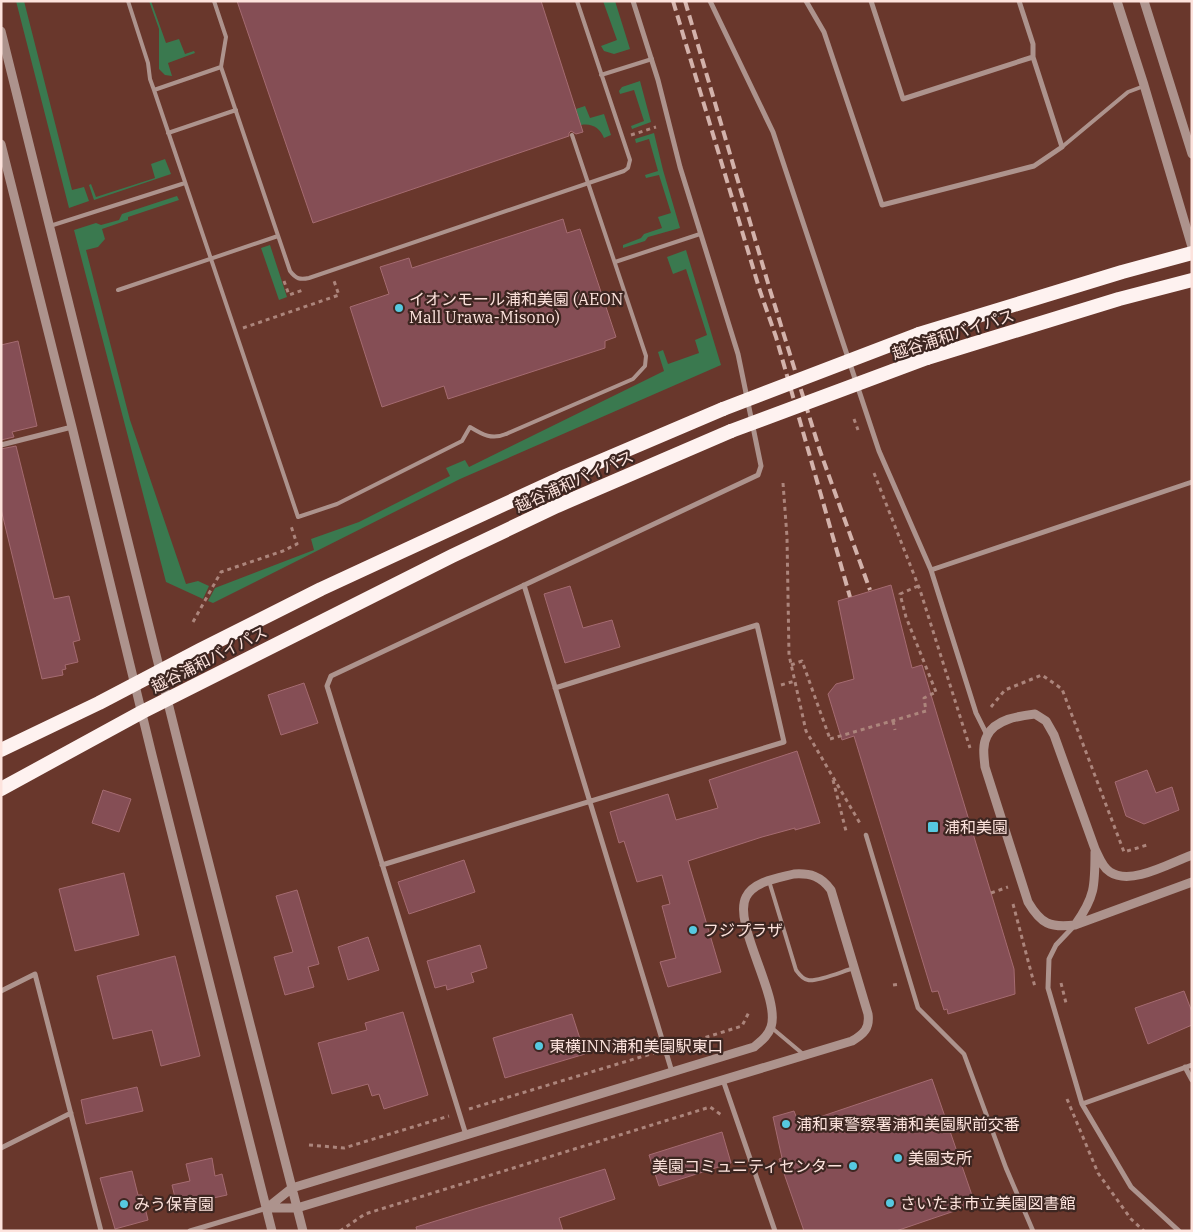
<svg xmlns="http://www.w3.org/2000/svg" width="1193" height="1232" font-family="'IBM Plex Serif','Noto Sans JP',serif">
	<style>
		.green { fill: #3a794f }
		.building { fill: #854e55; stroke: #a56b71 }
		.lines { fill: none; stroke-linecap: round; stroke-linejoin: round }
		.path { stroke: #ac857c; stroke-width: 3; stroke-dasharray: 4 4; stroke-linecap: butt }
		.service { stroke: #ad938d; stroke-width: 4 }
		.pedestrian { stroke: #ad938d; stroke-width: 4.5 }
		.minor { stroke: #ad938d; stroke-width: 5 }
		.tertiary { stroke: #ad938d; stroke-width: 9 }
		.trunk { stroke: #fef2f0; stroke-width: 14 }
		.rail { stroke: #d3b2ab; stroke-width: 4; stroke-dasharray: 10 5; stroke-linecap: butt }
		.path-bridge { stroke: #ac857c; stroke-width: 3; stroke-dasharray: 4 4; stroke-linecap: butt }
		.service-bridge { stroke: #ad938d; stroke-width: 4 }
		.trunk-bridge { stroke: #fef2f0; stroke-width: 14 }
		.poi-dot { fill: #56c9e0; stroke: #3d2621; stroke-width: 2 }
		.labels { text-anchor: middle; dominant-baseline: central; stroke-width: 4.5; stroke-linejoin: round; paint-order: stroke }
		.poi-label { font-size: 16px; fill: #fde3dd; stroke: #3d2621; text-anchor: start }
		.street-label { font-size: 16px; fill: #fde3dd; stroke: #3d2621 }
	</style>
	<rect width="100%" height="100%" fill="#69372c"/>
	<path class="green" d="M16,1H24L72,190L84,187L89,201L69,208Z
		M149,1H151L166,43L179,39L185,54L194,51L195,53L168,63L172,76L165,75L159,69V29Z
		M603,1H615L630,49L614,54L604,51L601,46L617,40Z
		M640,81L651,122L632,129L631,126L644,121L634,90L620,94L619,91L622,87Z
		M585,106L590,118L604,114L611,135L604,138C600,128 592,123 581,125L576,109Z
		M654,133L663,170L680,228L648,237L645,241L623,248V245L641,238L644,234L662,228L658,217L671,213L659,175L646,178L645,175L658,171L649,139L636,143L635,139Z
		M165,159L171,174L94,200L89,185L91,184L96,197L155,178L151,164Z
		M177,196L179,200L128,217V220L102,229L105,239L98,247L86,250L130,420L186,584L198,581L209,586L203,599L166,582L74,230L96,223L101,225L119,220L122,214Z
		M270,245L287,297L279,300L261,248Z
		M686,250L721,365L460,479L213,603L208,601L215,588L314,550L311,539L359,522L450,476L446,468L465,460L469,467L664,371L658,352L663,350L668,364L699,353L695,340L707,335L686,269L673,274L667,257Z"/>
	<path class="building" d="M237,1H541L583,132L576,134L571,131L569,133V136L313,223Z
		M563,219L567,233L580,229L616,337L605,341V348L448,399L444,386L382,407L350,307L389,294L380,267L409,258L412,268Z
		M18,341L37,426L12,432L14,437L1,440V345Z
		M16,446L54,599L69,596L80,640L73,642L78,662L65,665L66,669L62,670L63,675L42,679L1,509V449Z
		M891,585L912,668L922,665L1014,969L1015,994L948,1014L947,1009L944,1010L938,991L932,992L854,736L842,740L828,694L836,684L854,679L838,601Z
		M570,586L583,628L612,620L620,647L565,663L544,594Z
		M304,683L318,723L281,735L268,695Z
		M797,751L820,823L795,830V828L762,837L688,861L721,972L668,987L660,962L676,958L662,906L670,904L662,875L637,882L624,841L619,843L610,812L668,794L676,820L718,808L709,780Z
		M1147,770L1156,793L1172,787L1179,810L1144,824L1126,816L1115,782Z
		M103,790L131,799L119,832L92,823Z
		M464,860L475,892L409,914L398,882Z
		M124,873L139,935L75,951L59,889Z
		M297,890L319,964L308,967L314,987L285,995L274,957L293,952L276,896Z
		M368,937L379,970L348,980L338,947Z
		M480,945L487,968L471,973L474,982L447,990L446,985L435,988L427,961Z
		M175,956L200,1056L161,1066L152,1030L113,1039L97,976Z
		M1184,991L1192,1012V1025L1148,1044L1135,1008Z
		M403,1012L428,1095L384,1109L379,1094L372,1096L368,1084L332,1094L318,1043L367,1030L365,1023Z
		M572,1014L585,1054L505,1078L493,1038Z
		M932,1079L975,1204L896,1231H804L779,1159L782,1158L773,1117L794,1111L799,1124Z
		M137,1087L143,1111L86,1124L81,1100Z
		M722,1132L731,1163L659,1186L649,1155Z
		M212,1158L215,1176L222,1174L227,1195L177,1206L172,1185L190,1181L186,1164Z
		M605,1169L615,1199L559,1218L563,1231H417L416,1227Z
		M132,1171L138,1195H142L148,1220L115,1229L100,1178Z"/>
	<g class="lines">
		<path class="path" d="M631,135L656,127
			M284,281L289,295L303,290
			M243,328L339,295L334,281
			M854,419L858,430
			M874,473L920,590L970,748
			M783,483L787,537L789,655L806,731L861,825
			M918,586L900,594L906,617L936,692
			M193,622L221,572L283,551L297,544L291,526
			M791,665L802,661L830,739
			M781,685L795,681
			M991,707L1005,690L1042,675L1062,689L1124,852L1147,845
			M893,721L895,730
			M833,780L846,831
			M991,893L1008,887
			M1013,904L1035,987
			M1061,983L1066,1003
			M893,985L900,984
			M675,1047L742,1026L749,1012
			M1067,1099L1098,1173L1131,1219L1144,1231
			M469,1109L654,1053
			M309,1145L344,1148L449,1116
			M340,1231L365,1214L710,1107L723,1116"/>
		<path class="service" d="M128,1L148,63L150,79L154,90L298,517L337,504L462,441L470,427C483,435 492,440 506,434
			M214,1L226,37L221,67
			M601,75L652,59
			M154,90L221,67L290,271C296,279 300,280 309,278L624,171L628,168L630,160L577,1
			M168,133L236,110
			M1062,147L1128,92L1144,86
			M50,226L185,183
			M615,262L700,234
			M118,290L278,236
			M769,881L796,970C799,974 802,979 808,980C818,982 843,971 854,968
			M772,1028L803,1054"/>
		<path class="pedestrian" d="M866,835L918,1008L964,1054L1006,1168L1033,1231"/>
		<path class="minor" d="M710,1L773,132L879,451L931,570
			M806,1L824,32L882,205L1034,166L1062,147L1033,57V44L1019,1
			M871,1L903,99L1033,57
			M1,445L72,427
			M524,585L672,1072
			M987,735L976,713L931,570L1192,482
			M382,865L784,742L757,625L555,688
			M1075,925L1056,945L1049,959L1048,988L1082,1104L1131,1187L1179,1231
			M1,991L35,974L101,1231
			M1185,1067L1192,1080
			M723,1080L775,1231
			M1082,1104L1192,1065
			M466,1135L327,686L331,676L758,475L761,466L738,354L680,167L658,80L633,1
			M1,1148L71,1113
			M190,1231L267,1208"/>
		<path class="tertiary" d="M1117,1L1144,85L1192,247
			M1144,1L1192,154
			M1,31L178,743L303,1231
			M1,144L72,427L152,755L272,1231
			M1192,855C1170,863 1131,886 1110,872C1102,867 1099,857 1095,849L1054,735L1046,721L1035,714C1019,716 995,719 987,736C982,745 984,757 985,767L1028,902C1041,924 1050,928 1075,925L1192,882
			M794,874C810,873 821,876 831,890L868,1014C870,1028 864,1034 852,1041L297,1208H267L292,1188L754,1047C761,1041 768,1036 771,1027C781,997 732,924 746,897C754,881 779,878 794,874Z
			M1075,925C1095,897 1095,886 1095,852"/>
		<path class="trunk" d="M919,334L1122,272L1192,253
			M927,358L1119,299L1192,280
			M1,750L99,703L200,650L321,589L561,478L723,409
			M1,789L142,712L452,556L557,506L731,431"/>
		<path class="rail" d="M673,1L760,291L776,337L850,597
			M685,1L770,290L820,451L870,590"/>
		<path class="path-bridge" d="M830,739L926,711L924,698L936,692"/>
		<path class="service-bridge" d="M506,434L633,379L645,366L646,356L572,135"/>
		<path class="trunk-bridge" d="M723,409L919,334
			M731,431L927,358"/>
	</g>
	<g class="poi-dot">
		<circle cx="399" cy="308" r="5"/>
		<rect x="927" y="821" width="12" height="12" rx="2.5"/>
		<circle cx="693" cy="930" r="5"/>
		<circle cx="539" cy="1046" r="5"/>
		<circle cx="786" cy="1124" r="5"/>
		<circle cx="898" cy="1158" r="5"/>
		<circle cx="853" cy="1166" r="5"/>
		<circle cx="890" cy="1203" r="5"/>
		<circle cx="124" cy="1204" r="5"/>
	</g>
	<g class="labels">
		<g class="poi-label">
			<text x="409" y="299">イオンモール浦和美園 (AEON<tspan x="409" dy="18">Mall Urawa-Misono)</tspan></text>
			<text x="944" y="827">浦和美園</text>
			<text x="703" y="930">フジプラザ</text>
			<text x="549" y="1046">東横INN浦和美園駅東口</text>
			<text x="796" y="1124">浦和東警察署浦和美園駅前交番</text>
			<text x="908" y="1158">美園支所</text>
			<text x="843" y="1166" text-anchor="end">美園コミュニティセンター</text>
			<text x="900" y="1203">さいたま市立美園図書館</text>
			<text x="134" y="1204">みう保育園</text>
		</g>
		<g class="street-label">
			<text transform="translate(953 334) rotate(-18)">越谷浦和バイパス</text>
			<text transform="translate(574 481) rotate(-24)">越谷浦和バイパス</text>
			<text transform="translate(209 659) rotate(-27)">越谷浦和バイパス</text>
		</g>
	</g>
	<rect width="1193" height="1232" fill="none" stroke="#fde3dd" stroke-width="5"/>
</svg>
